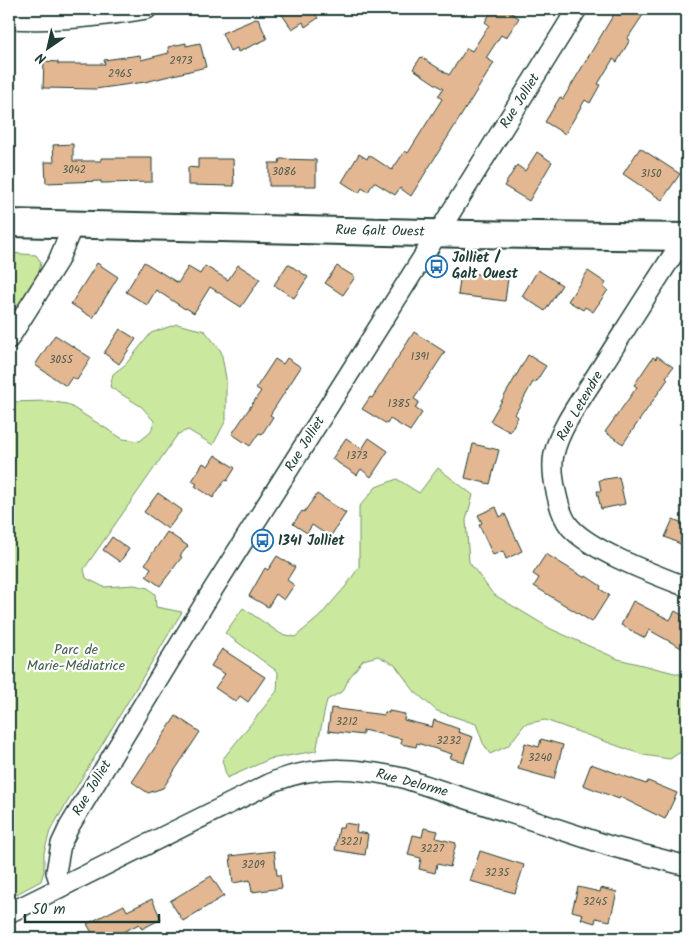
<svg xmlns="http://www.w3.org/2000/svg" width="696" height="947" font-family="Kalam,sans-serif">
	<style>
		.green { fill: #cbe89f; stroke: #75926a }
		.building { fill: #e2b792; stroke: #1f3d34 }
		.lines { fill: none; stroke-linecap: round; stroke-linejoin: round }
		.street-casing { stroke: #1f3d34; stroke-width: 22 }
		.secondary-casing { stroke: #1f3d34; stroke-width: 30 }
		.street { stroke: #fff; stroke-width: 19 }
		.secondary { stroke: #fff; stroke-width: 26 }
		.labels { text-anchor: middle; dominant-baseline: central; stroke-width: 4.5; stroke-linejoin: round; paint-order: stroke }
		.number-label { font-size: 11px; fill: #505c4c }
		.street-label { font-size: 14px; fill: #1f3d34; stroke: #fff }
		.poi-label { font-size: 14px; font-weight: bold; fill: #1f3d34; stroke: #fff; text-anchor: start }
		.park-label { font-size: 14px; fill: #415f49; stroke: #fff }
	</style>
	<rect width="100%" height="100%" fill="#fff"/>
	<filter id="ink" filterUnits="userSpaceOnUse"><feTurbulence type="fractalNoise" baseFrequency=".02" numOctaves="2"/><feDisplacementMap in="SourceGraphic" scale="10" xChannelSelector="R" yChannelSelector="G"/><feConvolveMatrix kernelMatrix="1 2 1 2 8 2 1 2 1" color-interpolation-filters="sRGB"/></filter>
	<g filter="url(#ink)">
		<path class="green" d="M9,253L36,255L41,262L39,274L9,324Z
			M177,324L205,331L221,351L226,378V420L213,445L188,430L178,434L84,569L86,578L104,587L134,585L148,588L155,594L156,607L182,612L50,831L44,853V871L41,881L9,898V402L48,401L67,404L123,439L140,441L151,432L154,421L142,407L110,387L113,374L126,364L151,333Z
			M438,468L473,495L466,520L469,562L493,594L551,629L618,659L687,676V748L670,759L643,755L545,720L525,724L508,746L490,754L483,743L476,724L437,711L415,692L395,665L378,656L363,660L349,678L343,691L327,700L316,751L270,759L227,778L222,760L277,691L278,672L225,633L243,608L281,634L295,637L319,617L346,586L359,567V507L376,487L397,479L419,493Z"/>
		<path class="building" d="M278,9H324L315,14L318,18L305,27L303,22L292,29Z
			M493,9H505L519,18L506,38L501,35L486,58L494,63L411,196L400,188L395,195L374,182L368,192L362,188L359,193L342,182L359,154L367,159L369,155L392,170L405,151L408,153L442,99L438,96L443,89L413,69L421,57L449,75L467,48L472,51L489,25L485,22Z
			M617,9H647L627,39L630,40L617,62L613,59L598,84L600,85L590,103L585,100L565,134L545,122L560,97L563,99Z
			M258,18L267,39L238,52L237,48L230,51L222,33Z
			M186,43V46L200,43L206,67L145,82L95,89L43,88L44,61L58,62V64H105L104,60L140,55L141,60L169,53L168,47Z
			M73,144V161H101V158H152V182L101,183V181L46,183L45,162H54L53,145Z
			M640,148L680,174L662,200L623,174Z
			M537,152L552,162L529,201L504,186L517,165L525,171Z
			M198,159H233L234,186L188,185V167L198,168Z
			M280,159L316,160V186H269V163H279Z
			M144,262L178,283L188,267L200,274L205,266L228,280L238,265L260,279L241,307L210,287L194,313L186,308L185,309L156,290L147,305L126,292Z
			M97,263L118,277L93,318L71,304Z
			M288,264L308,277L294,298L274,285Z
			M337,266L355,277L343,295L325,283Z
			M538,270L562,285L545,311L522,296Z
			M588,271L606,283L603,287L608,290L593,312L585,307L583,310L568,301Z
			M461,272L508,278L505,301L458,295Z
			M120,329L136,339L119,364L104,353Z
			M414,332L445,352L414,399L419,402L415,408L422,413L410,431L390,419L387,424L362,409L370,397L372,398Z
			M55,335L91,358L77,380L72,377L66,386L35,365Z
			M528,355L546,366L535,383L533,382L515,414L518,417L510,432L490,421Z
			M657,356L673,367L666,377L668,379L623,444L605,432L637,387L634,385L653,357L656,359Z
			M287,358L301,367L270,415L273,417L262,434L259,433L250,446L232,434L261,391L256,388L275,359L283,364Z
			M346,438L362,449L369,438L388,451L371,477L361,469L357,475L332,459Z
			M473,444L499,450L490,484L465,478Z
			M215,455L235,468L227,481L225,480L213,498L195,486L197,484L192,481L203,463L208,466Z
			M619,477L625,504L601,509L597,491H601L599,480Z
			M158,493L182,510L168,529L144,512Z
			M317,494L346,513L330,537L312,525L307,533L293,524L302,511L304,512Z
			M496,507L500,517L505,514L522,551L506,559L503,551L493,555L479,525L482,523L478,515Z
			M673,519L687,525V547L665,537Z
			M167,532L188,546L180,556L182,557L160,586L146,576L151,568L145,564Z
			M112,537L129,549L120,562L103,550Z
			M546,554L585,578L586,576L601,586L600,589L609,595L592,622L534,586L539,578L533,574Z
			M277,556L295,567L287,580L294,585L284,600L276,594L268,607L249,596L265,568L268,570Z
			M633,601L670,620L675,611L687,618V651L649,630L645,638L621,625Z
			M222,649L265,677L248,702L240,696L236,702L215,688L225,674L211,666Z
			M331,708L384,715L385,712L389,713V711L405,714L404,720L432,727L434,720L459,729L458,732L473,737L464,762L450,758L452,754L417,743L416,747L401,744L402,739L363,730V735L328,731Z
			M176,716L200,732L163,788L148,793L132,782Z
			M541,739L563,745L554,779L518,769L525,743L539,747Z
			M591,764L646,784L648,781L677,793L665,819L620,797L619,799L583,785Z
			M344,823L357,825L356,832L368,834L365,855L335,850L339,828H343Z
			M424,828L438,831L436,838L456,843L450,867L437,864L435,873L419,869L421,858L408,855L413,835L422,837Z
			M274,851L277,875H280L282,888L252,892L250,880L233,883L230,856Z
			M480,851L524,865L515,893L470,881Z
			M211,876L224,896L183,921L170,901Z
			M578,887L600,892L601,888L617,892L610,921L596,918L595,923L581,919L583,914L572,911Z
			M152,899L161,919L142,929L139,924L111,938H95L87,924L124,905L127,911Z"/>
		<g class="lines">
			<defs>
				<path id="street" d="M9,19C56,22 101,17 147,9
					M687,234C656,280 627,327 597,374C582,398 560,427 554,454C550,471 558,513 570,527C591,551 656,575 687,587
					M9,339L58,261L73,225
					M61,887L56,872L61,844L69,827L212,591L438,233L577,9
					M9,913L275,781C322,764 356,768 403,778L610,846L687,866"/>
				<path id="secondary" d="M9,223L469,234L687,237"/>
			</defs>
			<use href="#street" class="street-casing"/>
			<use href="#secondary" class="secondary-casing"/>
			<use href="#street" class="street"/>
			<use href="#secondary" class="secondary"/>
		</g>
	</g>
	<defs>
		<symbol id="bus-ring" viewBox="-11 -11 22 22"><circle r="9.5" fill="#fff" stroke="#1f6fb2" stroke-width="1.5"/><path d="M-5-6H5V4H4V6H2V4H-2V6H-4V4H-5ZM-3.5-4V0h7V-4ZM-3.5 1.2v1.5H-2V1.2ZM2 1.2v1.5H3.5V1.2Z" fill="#1f6fb2"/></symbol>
	</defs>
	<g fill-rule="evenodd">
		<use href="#bus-ring" x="424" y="254" width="25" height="25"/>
		<use href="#bus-ring" x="250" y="528" width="25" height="25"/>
	</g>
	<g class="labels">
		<g class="number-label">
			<text x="181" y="61">2973</text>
			<text x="120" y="74">2965</text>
			<text x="74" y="170">3042</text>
			<text x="284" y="172">3086</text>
			<text x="651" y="174">3150</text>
			<text x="420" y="357">1391</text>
			<text x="61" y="360">3055</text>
			<text x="399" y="404">1385</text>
			<text x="357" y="456">1373</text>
			<text x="347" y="722">3212</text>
			<text x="449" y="741">3232</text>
			<text x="540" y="758">3240</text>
			<text x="351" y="842">3221</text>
			<text x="432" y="849">3227</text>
			<text x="253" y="865">3209</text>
			<text x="497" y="873">3235</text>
			<text x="595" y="902">3245</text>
		</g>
		<g class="street-label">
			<text transform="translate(520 101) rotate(-58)">Rue Jolliet</text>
			<text transform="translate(380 231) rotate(1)">Rue Galt Ouest</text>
			<text transform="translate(580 406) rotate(-60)">Rue Letendre</text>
			<text transform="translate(305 444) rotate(-58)">Rue Jolliet</text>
			<text transform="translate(412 783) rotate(15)">Rue Delorme</text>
			<text transform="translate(92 788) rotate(-59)">Rue Jolliet</text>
		</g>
		<g class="poi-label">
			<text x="452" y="258">Jolliet /<tspan x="452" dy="16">Galt Ouest</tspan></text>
			<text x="278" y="541">1341 Jolliet</text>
		</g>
		<g class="park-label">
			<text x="76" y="650">Parc de<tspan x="76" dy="16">Marie-Médiatrice</tspan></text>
		</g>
	</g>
	<rect width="696" height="947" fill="none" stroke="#fff" stroke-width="30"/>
	<rect x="15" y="15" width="666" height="917" fill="none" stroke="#1f3d34" stroke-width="2" filter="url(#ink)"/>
	<g transform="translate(48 48) rotate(214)" stroke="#ffffff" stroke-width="4" paint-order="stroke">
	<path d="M0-4L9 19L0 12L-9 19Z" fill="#1f3d34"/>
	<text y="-8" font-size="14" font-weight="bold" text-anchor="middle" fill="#1f3d34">N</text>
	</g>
	<path d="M25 914v8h134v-8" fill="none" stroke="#1f3d34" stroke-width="2.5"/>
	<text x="32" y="914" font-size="15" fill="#1f3d34" stroke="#ffffff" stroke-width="4" paint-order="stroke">50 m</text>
</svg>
